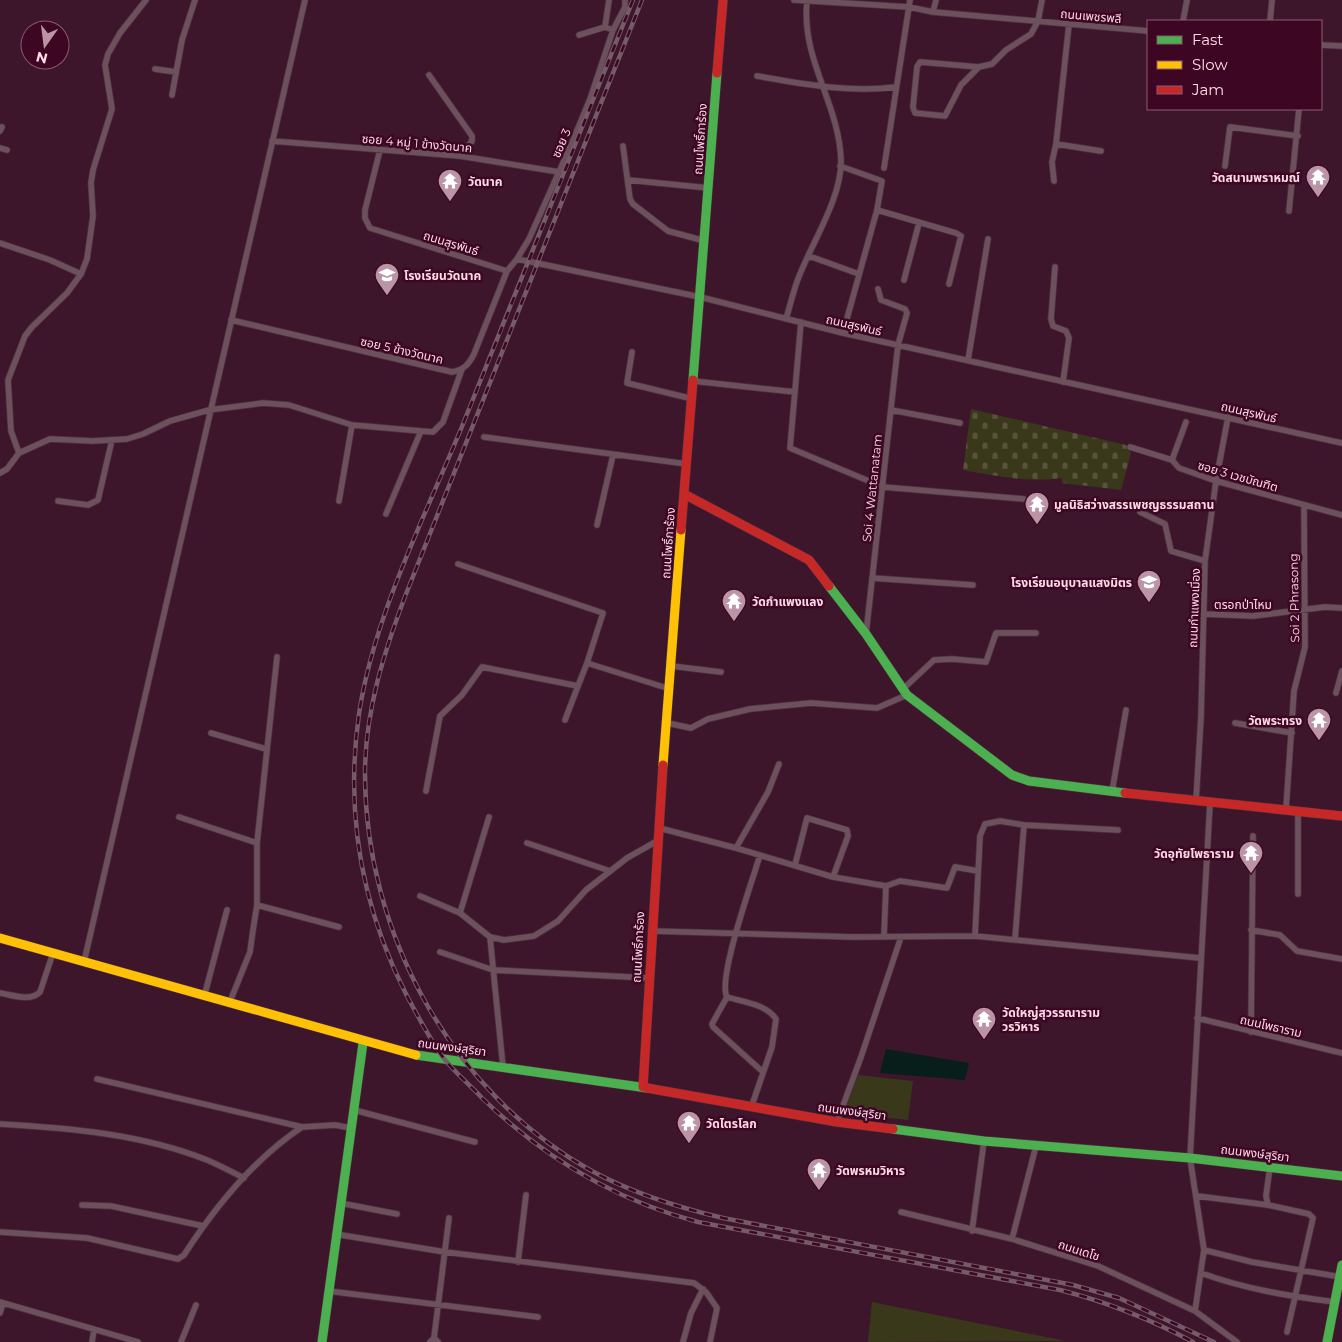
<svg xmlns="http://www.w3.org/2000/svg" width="1342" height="1342" font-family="Montserrat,'Noto Sans Thai',sans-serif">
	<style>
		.green { fill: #3a381b }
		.cemetery { fill: url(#cemetery-stones) }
		.water { fill: #081e1a }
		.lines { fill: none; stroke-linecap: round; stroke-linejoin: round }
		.street-casing { stroke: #4d323f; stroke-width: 7 }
		.fast-casing { stroke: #4d323f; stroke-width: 10 }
		.slow-casing { stroke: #4d323f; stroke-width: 10 }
		.jam-casing { stroke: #4d323f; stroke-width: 10 }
		.street { stroke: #6c505c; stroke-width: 5.5 }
		.fast { stroke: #4caf50; stroke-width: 9 }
		.slow { stroke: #ffc107; stroke-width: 9 }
		.jam { stroke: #c62828; stroke-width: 9 }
		.rail-casing { stroke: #755b68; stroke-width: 4.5 }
		.rail { stroke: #3d0723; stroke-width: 2.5; stroke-dasharray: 8; stroke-linecap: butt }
		.labels { text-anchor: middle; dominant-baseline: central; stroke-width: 5; stroke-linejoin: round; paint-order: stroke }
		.street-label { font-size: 12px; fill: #fed9e6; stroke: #3d0723 }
		.poi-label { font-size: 12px; font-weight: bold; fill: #fed9e6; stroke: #3d0723; text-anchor: start }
	</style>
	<defs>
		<pattern id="cemetery-stones" width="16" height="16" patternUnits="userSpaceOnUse" patternTransform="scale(1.25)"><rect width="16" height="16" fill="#3a381b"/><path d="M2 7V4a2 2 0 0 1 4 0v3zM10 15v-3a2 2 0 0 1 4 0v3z" fill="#58543c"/></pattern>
	</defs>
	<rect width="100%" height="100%" fill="#3e162c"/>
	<path class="green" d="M858,1075L913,1081L908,1120L844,1113Z
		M872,1302L1066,1341L868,1342Z"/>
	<path class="cemetery" d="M971,409L1126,445L1131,453L1121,490L1062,483V478C1028,483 996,476 963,470Z"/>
	<path class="water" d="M886,1049L969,1063L965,1080L880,1073Z"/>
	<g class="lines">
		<defs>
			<path id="street" d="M609,0L605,27L613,30
				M794,0L909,7L933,12L1148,31
				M933,12L936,0
				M1183,21L1187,0
				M1270,21L1272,0
				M1069,24L1056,144L1101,151
				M579,35L605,27
				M1321,45L1342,46
				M979,67L961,85L945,116L915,113L913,107L917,67L920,62L979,67L992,64L1006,50L1031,34L1038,21L1042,0
				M155,69L176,72
				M429,75L472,136V141L460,156
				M757,76C803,84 849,93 896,87
				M172,95L182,40L195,0
				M0,131L2,127
				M272,141L460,156L559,172
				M623,146L630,199L633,204L668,231L705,241
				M0,148L7,150
				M380,150L365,210V218L370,228L507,271L517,259L700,297L843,333L1342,443
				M840,166L882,181L877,210L843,333
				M1225,166L1230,127L1298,136
				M884,168L910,0
				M628,180L709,188
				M1054,181L1052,162L1056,144
				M877,210L956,233L961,236L949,284
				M1289,211L1299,109
				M0,243L50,260L81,274
				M809,256L859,274
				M517,259L529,239L571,145L590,99L613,30L625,7V0
				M1055,267L1051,319L1053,326L1066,331L1069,338L1063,382
				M904,280L919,223
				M786,319C790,306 793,292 798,279C811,244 842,198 841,160C839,103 801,60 807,1
				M231,320L452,372C464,370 469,364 474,354L507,271
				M801,322L790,448L883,487L1024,499
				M632,352L627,383L693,399
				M968,360L988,239
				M693,381L795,392
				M891,410L960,423
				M1186,422L1172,460L1179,468L1216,481L1342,515
				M421,431L433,432L443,422L462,369
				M484,437L687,464
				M1130,447L1172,460
				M19,453L11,431L8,380L25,336L32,327L67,293L81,274L87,259L93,216L91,183L93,170L112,109L105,65L108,54L120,33L146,0
				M0,473L7,469L19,453L50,439L93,441L127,439L143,434L170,421L209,410L263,403L289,405L352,425L421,431L386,514
				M58,501L88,505L98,500L112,440
				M339,501L352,425
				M1140,512L1165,524L1171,551L1205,561
				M597,525L613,455
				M458,564L603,613L587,663L670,689
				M872,578L973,585
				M1203,614L1253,616L1325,607L1342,608
				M866,634L898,345L907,313L905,309L881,300L878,289
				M671,666L721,672
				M903,689L934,660L952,659L986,662L996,633H1036
				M1336,693L1342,671
				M565,720L578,686
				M667,723L691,728L708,719L750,709L811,703L877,708L907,695
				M1235,723L1292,733
				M211,733L266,749
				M426,791L440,716L462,695L482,667L578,686L587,663
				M1112,792L1126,710
				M1196,801L1201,717L1205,561L1216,481L1228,417
				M1286,809L1294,691L1305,647L1304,505
				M179,817L257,843
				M659,828L736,848L833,877L886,886L884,936
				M527,843L610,871
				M736,848L768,792L779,764
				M795,865L807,818L847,830L848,836L833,877
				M886,886L900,881L947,888L955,867L978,871
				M1298,894V812
				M420,896L460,913L490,937L504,940L534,936L558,921L586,890L627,858L657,841
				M257,905L339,927
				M460,913L489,817
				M1251,930L1280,935L1297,951L1342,959
				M651,931L853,937L975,936L1200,958
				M975,936L980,836L985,824L1000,821L1024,825L1118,830
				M490,937L503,1067
				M1015,939L1024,825
				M440,952L493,970L649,978
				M84,962L305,0
				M0,993C13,995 30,1002 40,992L53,953
				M204,997L227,910
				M727,997L712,1024L713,1027L763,1072
				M229,1004L250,952L253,930L257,905V843L277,657
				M1197,1018L1342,1053
				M1251,1032L1253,836
				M97,1079L302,1127L335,1125L351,1128
				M751,1108L772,1047L776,1019C766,1004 743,1002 727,997C717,979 753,879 760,855
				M354,1110L475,1142
				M837,1122L861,1057L901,937
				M0,1124C69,1128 142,1134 207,1160C219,1165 232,1172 244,1178
				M1270,1167L1266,1196L1268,1205L1309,1214L1313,1218L1287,1332
				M1197,1196L1268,1205
				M340,1203L397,1214
				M82,1205L111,1206L203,1226
				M901,1212L1012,1239L1098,1266L1195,1311L1237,1342
				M972,1231L984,1141
				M0,1232L87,1238L178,1259L184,1255C215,1207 254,1159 302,1127
				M335,1234L445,1252L694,1283L706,1292L717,1308L710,1342
				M1012,1239L1036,1146
				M1204,1250L1252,1262L1341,1277
				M518,1262L526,1195
				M1201,1273C1245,1289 1288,1296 1335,1302
				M328,1291L538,1317
				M0,1302L138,1342
				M1195,1311L1204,1250L1190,1158L1210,803
				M0,1313L3,1303
				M434,1338L449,1218
				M92,1342L94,1330
				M181,1342L196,1305
				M430,1342L434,1338L438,1342
				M683,1342L691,1313L703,1289"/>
			<path id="fast" d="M693,380L717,73
				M829,586L866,634L907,695L1012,775L1029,781L1125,793
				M416,1055L647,1088
				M893,1129L984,1141L1190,1158L1342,1176
				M322,1342L363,1043
				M1327,1342L1342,1265"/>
			<path id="slow" d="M663,765L681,530
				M0,938L416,1055"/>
			<path id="jam" d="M717,73L723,0
				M684,494L809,560L829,586
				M681,530L693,380
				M1125,793L1342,816
				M643,1087L663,765
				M647,1088L837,1122L893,1129"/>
		</defs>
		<use href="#street" class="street-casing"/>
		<use href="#fast" class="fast-casing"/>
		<use href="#slow" class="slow-casing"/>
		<use href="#jam" class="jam-casing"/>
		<use href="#street" class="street"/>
		<use href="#fast" class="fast"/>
		<use href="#slow" class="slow"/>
		<use href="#jam" class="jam"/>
		<defs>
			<path id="rail" d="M633,0C576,143 519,286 461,429C424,518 373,619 359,714C345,812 361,905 406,994C417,1015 428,1036 442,1056C453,1071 469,1084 482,1098C544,1158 615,1200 698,1222L1060,1290C1107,1302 1150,1319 1193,1342
				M642,0L406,594C384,652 365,711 365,774C365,932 451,1092 590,1170C632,1193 676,1207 723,1218L1073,1285L1119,1298L1214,1342"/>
		</defs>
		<use href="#rail" class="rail-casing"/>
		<use href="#rail" class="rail"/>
	</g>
	<defs>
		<symbol id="temple-pin" viewBox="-11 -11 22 30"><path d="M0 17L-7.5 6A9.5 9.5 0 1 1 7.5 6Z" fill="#bb95a5" stroke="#3d0723"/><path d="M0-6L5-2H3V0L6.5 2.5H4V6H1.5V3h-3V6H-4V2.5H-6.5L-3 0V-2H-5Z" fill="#fff"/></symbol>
		<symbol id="school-pin" viewBox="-11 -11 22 30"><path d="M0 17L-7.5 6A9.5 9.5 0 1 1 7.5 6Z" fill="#bb95a5" stroke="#3d0723"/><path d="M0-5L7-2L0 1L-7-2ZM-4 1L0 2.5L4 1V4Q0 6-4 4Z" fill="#fff"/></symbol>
	</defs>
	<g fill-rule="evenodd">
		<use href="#temple-pin" x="1304" y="163" width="28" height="38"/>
		<use href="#temple-pin" x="436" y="167" width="28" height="38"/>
		<use href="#school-pin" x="373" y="261" width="28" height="38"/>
		<use href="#temple-pin" x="1023" y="490" width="28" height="38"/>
		<use href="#school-pin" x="1135" y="568" width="28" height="38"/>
		<use href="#temple-pin" x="720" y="587" width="28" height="38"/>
		<use href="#temple-pin" x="1305" y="706" width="28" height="38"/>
		<use href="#temple-pin" x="1237" y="839" width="28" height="38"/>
		<use href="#temple-pin" x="970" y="1005" width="28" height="38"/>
		<use href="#temple-pin" x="675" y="1109" width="28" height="38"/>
		<use href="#temple-pin" x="805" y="1156" width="28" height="38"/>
	</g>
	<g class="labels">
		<g class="street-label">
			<text transform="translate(1091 16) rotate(5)">ถนนเพชรพลี</text>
			<text transform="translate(700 139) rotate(-86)">ถนนโพธิ์การ้อง</text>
			<text transform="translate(417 143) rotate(5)">ซอย 4 หมู่ 1 ข้างวัดนาค</text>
			<text transform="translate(561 143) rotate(-67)">ซอย 3</text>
			<text transform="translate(451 243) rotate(17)">ถนนสุรพันธ์</text>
			<text transform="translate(854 325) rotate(13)">ถนนสุรพันธ์</text>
			<text transform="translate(402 350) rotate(13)">ซอย 5 ข้างวัดนาค</text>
			<text transform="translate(1249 412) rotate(13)">ถนนสุรพันธ์</text>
			<text transform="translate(1238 476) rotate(16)">ซอย 3 เวชบัณฑิต</text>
			<text transform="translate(872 488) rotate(-84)">Soi 4 Wattanatam</text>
			<text transform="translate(668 543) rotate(-86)">ถนนโพธิ์การ้อง</text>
			<text transform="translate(1294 598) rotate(-91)">Soi 2 Phrasong</text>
			<text x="1243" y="604">ตรอกป่าไหม</text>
			<text transform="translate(1194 608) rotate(-88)">ถนนกำแพงเมี่อง</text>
			<text transform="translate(638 947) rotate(-87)">ถนนโพธิ์การ้อง</text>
			<text transform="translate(1271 1026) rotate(13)">ถนนโพธาราม</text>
			<text transform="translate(452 1047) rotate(8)">ถนนพงษ์สุริยา</text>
			<text transform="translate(852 1111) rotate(8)">ถนนพงษ์สุริยา</text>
			<text transform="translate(1255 1153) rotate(7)">ถนนพงษ์สุริยา</text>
			<text transform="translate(1079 1250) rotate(18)">ถนนเดโช</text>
		</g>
		<g class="poi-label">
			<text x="1300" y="177" text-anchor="end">วัดสนามพราหมณ์</text>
			<text x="468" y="181">วัดนาค</text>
			<text x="404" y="275">โรงเรียนวัดนาค</text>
			<text x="1054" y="504">มูลนิธิสว่างสรรเพชญธรรมสถาน</text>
			<text x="1132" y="582" text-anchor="end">โรงเรียนอนุบาลแสงมิตร</text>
			<text x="752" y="601">วัดกำแพงแลง</text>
			<text x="1302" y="720" text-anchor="end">วัดพระทรง</text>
			<text x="1234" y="853" text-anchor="end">วัดอุทัยโพธาราม</text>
			<text x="1002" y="1012">วัดใหญ่สุวรรณาราม<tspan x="1002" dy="14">วรวิหาร</tspan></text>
			<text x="706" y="1123">วัดไตรโลก</text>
			<text x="836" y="1170">วัดพรหมวิหาร</text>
		</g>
	</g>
	<rect x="1147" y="20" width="175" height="90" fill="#3d0723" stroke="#8a5b71"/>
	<rect x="1157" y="36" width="25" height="8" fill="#4caf50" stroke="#8a5b71"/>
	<text x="1192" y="45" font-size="15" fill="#fed9e6">Fast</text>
	<rect x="1157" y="61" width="25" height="8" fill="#ffc107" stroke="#8a5b71"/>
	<text x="1192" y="70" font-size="15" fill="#fed9e6">Slow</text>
	<rect x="1157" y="86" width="25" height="8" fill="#c62828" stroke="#8a5b71"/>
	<text x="1192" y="95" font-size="15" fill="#fed9e6">Jam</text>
	<g transform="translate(45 45) rotate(194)"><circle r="24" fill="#3d0723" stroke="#8a5b71"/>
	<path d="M0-4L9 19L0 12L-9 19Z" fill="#bb95a5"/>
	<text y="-8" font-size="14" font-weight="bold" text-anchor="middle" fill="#fed9e6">N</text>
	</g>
</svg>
